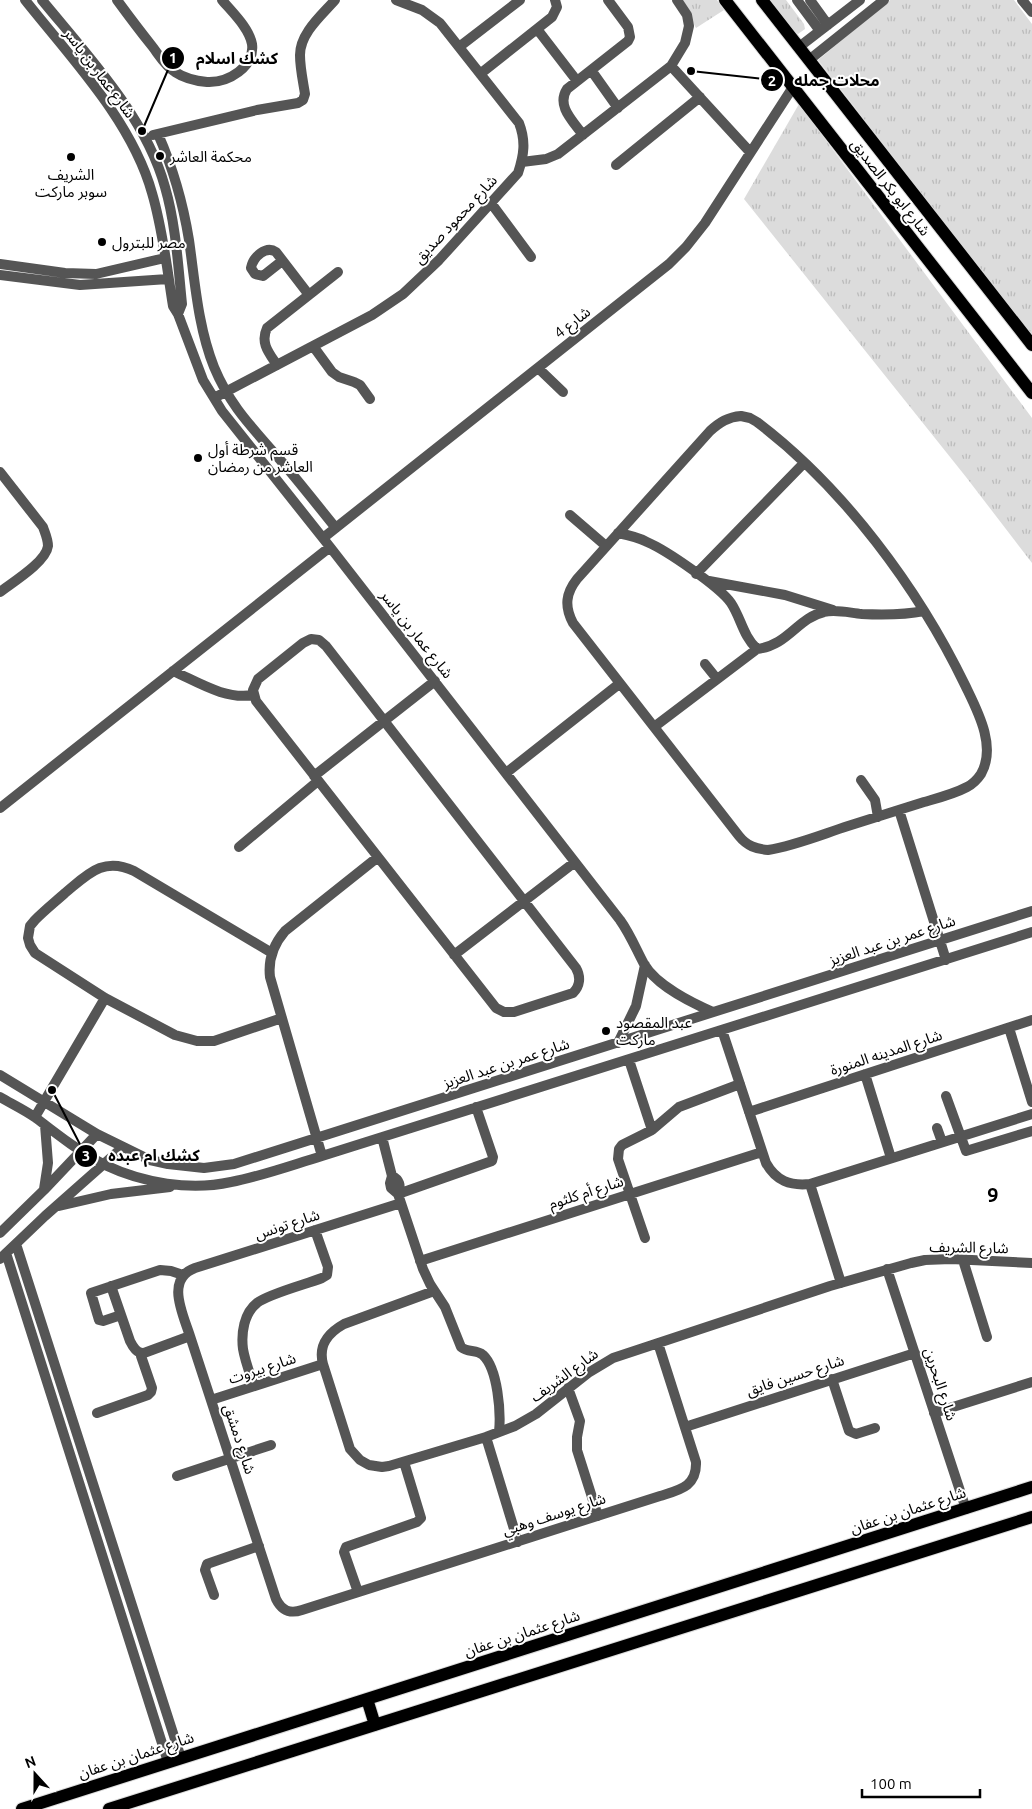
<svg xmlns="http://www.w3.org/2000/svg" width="1032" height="1809" font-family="Ubuntu,'Noto Sans Arabic',sans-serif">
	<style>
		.park { fill: url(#park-tufts) }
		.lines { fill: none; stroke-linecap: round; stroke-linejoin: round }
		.major-casing { stroke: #dbdbdb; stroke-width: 14 }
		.minor { stroke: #555; stroke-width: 10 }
		.major { stroke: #000; stroke-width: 12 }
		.poi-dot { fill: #000; stroke: #fff; stroke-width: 2 }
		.labels { text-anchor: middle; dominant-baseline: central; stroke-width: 4; stroke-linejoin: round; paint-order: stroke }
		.street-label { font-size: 15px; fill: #000; stroke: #fff }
		.poi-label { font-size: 15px; fill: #000; stroke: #fff; text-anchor: start }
		.district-label { font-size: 20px; font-weight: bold; fill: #000; stroke: #fff }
		.leader { fill: none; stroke: #000; stroke-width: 2 }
		.callout-dot { fill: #000; stroke: #fff; stroke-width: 2 }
		.mark-label { font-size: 15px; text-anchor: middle; font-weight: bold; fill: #fff }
		.callout-label { font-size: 16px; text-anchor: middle; font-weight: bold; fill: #000; stroke: #fff; stroke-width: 4; stroke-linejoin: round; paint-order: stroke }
	</style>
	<defs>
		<pattern id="park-tufts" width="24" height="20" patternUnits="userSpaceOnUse" patternTransform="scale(1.25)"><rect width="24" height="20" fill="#dcdcdc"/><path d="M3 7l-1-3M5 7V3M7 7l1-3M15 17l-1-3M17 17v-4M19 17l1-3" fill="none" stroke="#bbb"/></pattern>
	</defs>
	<rect width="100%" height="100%" fill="#fff"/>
	<path class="park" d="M681,0H717L724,10L696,28Z
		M768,0H786L804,24L805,29L798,34L791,29Z
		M890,0H1014L1032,24V336L818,60Z
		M799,104L1032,418V563L966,477L744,199Z"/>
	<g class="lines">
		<defs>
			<path id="major" d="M725,0L1032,393
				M762,0L1032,345
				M367,1699L375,1725
				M22,1809L1032,1487
				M109,1809L1032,1517"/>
		</defs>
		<use href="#major" class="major-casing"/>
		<path class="minor" d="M25,0C71,58 132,121 152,193C163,230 167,269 173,306L178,314L203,380L222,411L330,547L620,920C630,934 636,949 644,964C656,985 692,1003 713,1012
			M42,0C87,55 146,117 165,187C176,225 178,265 182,304L178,314
			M117,0C128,15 140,31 152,46C159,55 165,66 175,72C184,78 196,81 207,82C228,83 255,67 252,44C249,28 233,13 222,0
			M797,0L820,31
			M810,0L828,25
			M1022,0L1032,12
			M537,29L577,81
			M459,47L520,0
			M799,47L860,0
			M809,60L884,0
			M671,66L750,152
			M591,70L618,108
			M480,74L552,17L557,7L555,0
			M158,134C173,168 183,203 189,240C195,282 198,327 214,367C231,408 254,429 282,462C300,483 318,506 335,527
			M153,135L257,110L298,103L303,100L305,94C303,81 300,68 300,55C300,33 322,15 335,0
			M583,135C573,121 556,106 567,89L628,41L630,37L628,27L608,0
			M522,162L546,159L558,154L671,66L685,43L689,26L687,15L677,0
			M616,165L700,97
			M491,203L531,257
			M282,261L263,276L255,274L251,268C253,257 266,245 276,252L309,295
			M0,264L65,273L96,274L165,258
			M0,275L80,285L168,279
			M313,346L332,372L339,377L354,382L360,385L370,399
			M277,365C269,353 260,343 267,328L338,272
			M538,368L563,392
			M214,398L372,315L403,294L439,260L518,173C524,155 526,141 519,123L440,23L422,10L396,0
			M741,416L750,418L757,422C843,487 918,588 965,685C977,710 997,746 981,774C977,780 973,784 967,787C954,794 938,798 924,802C899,810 874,818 848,826C823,834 794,846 768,850C756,849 747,846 739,836L573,623C564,606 566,593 577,579L710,431C720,422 728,417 741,416Z
			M0,472L43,527C45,533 48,539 48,546C46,562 13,582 0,592
			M570,515L606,546
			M618,533C628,535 638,537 647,542C666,550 720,587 731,603C741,618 743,636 757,649
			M323,538L669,264L686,247L705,223L793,87
			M696,574L804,463
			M709,581L785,595L833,610
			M311,639L319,640L326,646L576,968C581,977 580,986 573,993L514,1012H504L496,1008L256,701L253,690L258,679L303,643Z
			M705,664L717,679
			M173,671C198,682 225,700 253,695
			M654,727L757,649C789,645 797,618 824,612C836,609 850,613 862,614C883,615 904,615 924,611
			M506,773L619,684
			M314,776L435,681
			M861,780L875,800L878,817
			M0,808L330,547
			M899,810L946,960
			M239,847L318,781
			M272,953L134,871C103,856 87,875 65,893C55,902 45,910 35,920L30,926L28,938L30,945L35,953L105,998L175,1035L197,1041H214L282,1018
			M454,955L575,862
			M1009,1028L1032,1102
			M722,1030L766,1163C776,1181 790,1186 810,1184L1032,1114
			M618,1043L636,1006L645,965
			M629,1060L652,1130
			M865,1074L891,1158
			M0,1075L97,1134L150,1160L168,1164L204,1168L234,1164L1032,911
			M946,1096L966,1151L1032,1131
			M0,1097C12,1104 25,1110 36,1118C58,1135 81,1153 105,1165C143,1183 190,1191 231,1182C262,1176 292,1165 322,1156L1032,932
			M749,1112L1032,1020
			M35,1117L105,998
			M937,1128L942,1142
			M382,1137L392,1176L390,1183L391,1188L398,1194L423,1269L430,1284L445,1307L461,1347C468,1353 476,1349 483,1355C498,1369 501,1413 499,1432
			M322,1156L270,977C268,960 273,945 285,931L378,857
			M392,1176C399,1179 402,1186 397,1192
			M810,1184L841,1283
			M44,1189L48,1163L45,1125
			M398,1194L492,1161L493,1157L476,1107
			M401,1203L195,1268C165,1279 183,1314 190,1336L276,1599C282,1611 290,1614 302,1610L660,1496C679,1490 697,1487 696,1462L658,1343
			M59,1206L111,1194L170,1187
			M0,1233L44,1190L97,1134
			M645,1238L618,1159L619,1149L622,1145L652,1130L679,1107L740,1084
			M16,1244L181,1758
			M6,1253L168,1762
			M0,1259L45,1216L123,1147
			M963,1260L987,1337
			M420,1261L762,1152
			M887,1269L966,1509
			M111,1286L130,1341C133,1347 137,1354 144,1353L190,1336
			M434,1291L344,1324C328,1333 318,1345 323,1364L350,1449L360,1460L369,1465L382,1467L389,1466L486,1437L515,1426L536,1414L588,1373L613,1358L830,1286L911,1263L925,1260L951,1259L1032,1263
			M121,1315L103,1321L99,1320L91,1293L160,1270L171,1271L183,1275
			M832,1379L849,1431L856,1434L875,1428
			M254,1386C250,1374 245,1361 243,1349C241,1333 244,1313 257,1303C268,1294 307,1284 322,1278L327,1275L328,1267L315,1230
			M568,1388L580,1421L577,1437V1450L598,1516
			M211,1400L323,1364
			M97,1413L148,1395L151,1392L152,1388L141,1356L142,1353
			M934,1413L1032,1382
			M685,1427L915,1353
			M486,1437L518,1542
			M177,1476L271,1445
			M358,1592L344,1552L346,1547L417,1522L421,1518L404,1462
			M214,1595L205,1570L207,1564L259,1546"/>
		<use href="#major" class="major"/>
	</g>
	<g class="poi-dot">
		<circle cx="160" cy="156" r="5"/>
		<circle cx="71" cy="157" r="5"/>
		<circle cx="102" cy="242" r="5"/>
		<circle cx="198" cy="458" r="5"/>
		<circle cx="606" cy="1031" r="5"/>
	</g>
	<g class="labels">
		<g class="street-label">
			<text transform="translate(100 73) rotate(53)">شارع عمار بن ياسر</text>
			<text transform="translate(891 187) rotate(52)">شارع ابو بكر الصديق</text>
			<text transform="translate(455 219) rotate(-47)">شارع محمود صديق</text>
			<text transform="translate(572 322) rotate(-38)">شارع 4</text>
			<text transform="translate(417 634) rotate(52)">شارع عمار بن ياسر</text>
			<text transform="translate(892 940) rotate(-18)">شارع عمر بن عبد العزيز</text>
			<text transform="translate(886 1052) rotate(-18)">شارع المدينه المنورة</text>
			<text transform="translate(506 1063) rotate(-18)">شارع عمر بن عبد العزيز</text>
			<text transform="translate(586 1192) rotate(-18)">شارع أم كلثوم</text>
			<text transform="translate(287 1224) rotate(-18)">شارع تونس</text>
			<text transform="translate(969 1247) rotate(1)">شارع الشريف</text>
			<text transform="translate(262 1368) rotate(-18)">شارع بيروت</text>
			<text transform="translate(564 1375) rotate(-36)">شارع الشريف</text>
			<text transform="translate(795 1375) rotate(-18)">شارع حسين فايق</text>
			<text transform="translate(941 1384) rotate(72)">شارع البحرين</text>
			<text transform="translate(240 1439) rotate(72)">شارع دمشق</text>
			<text transform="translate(908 1510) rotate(-18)">شارع عثمان بن عفان</text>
			<text transform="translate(554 1514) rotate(-18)">شارع يوسف وهبي</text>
			<text transform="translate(522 1633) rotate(-18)">شارع عثمان بن عفان</text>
			<text transform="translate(136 1755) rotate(-18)">شارع عثمان بن عفان</text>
		</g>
		<g class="poi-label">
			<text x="170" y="156">محكمة العاشر</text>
			<text x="71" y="174" text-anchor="middle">الشريف<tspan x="71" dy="17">سوبر ماركت</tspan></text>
			<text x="112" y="242">مصر للبترول</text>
			<text x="208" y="449">قسم شرطة أول<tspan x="208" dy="17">العاشر من رمضان</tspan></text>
			<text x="616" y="1022">عبد المقصود<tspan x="616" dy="17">ماركت</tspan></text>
		</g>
		<g class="district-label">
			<text x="993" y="1194">9</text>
		</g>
	</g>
	<path class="leader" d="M142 131L173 58M691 71L772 80M52 1090L86 1156"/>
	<g class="callout-dot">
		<circle cx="142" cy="131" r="5"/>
		<circle cx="691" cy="71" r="5"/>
		<circle cx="52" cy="1090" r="5"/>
		<circle cx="173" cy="58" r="12"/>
		<circle cx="772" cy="80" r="12"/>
		<circle cx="86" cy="1156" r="12"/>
	</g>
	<g class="mark-label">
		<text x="173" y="63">1</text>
		<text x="772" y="86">2</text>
		<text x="86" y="1161">3</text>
	</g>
	<g class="callout-label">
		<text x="237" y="64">كشك اسلام</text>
		<text x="837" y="86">محلات جمله</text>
		<text x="154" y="1161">كشك ام عبده</text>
	</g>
	<g transform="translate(35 1774) rotate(339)" stroke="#ffffff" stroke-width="4" paint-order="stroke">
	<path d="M0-4L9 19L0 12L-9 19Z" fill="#000000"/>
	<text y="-8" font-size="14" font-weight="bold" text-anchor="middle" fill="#000000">N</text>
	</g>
	<path d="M862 1789v8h118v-8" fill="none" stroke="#000000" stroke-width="2.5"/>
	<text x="870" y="1789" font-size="15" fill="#000000" stroke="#ffffff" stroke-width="4" paint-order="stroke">100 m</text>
</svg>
